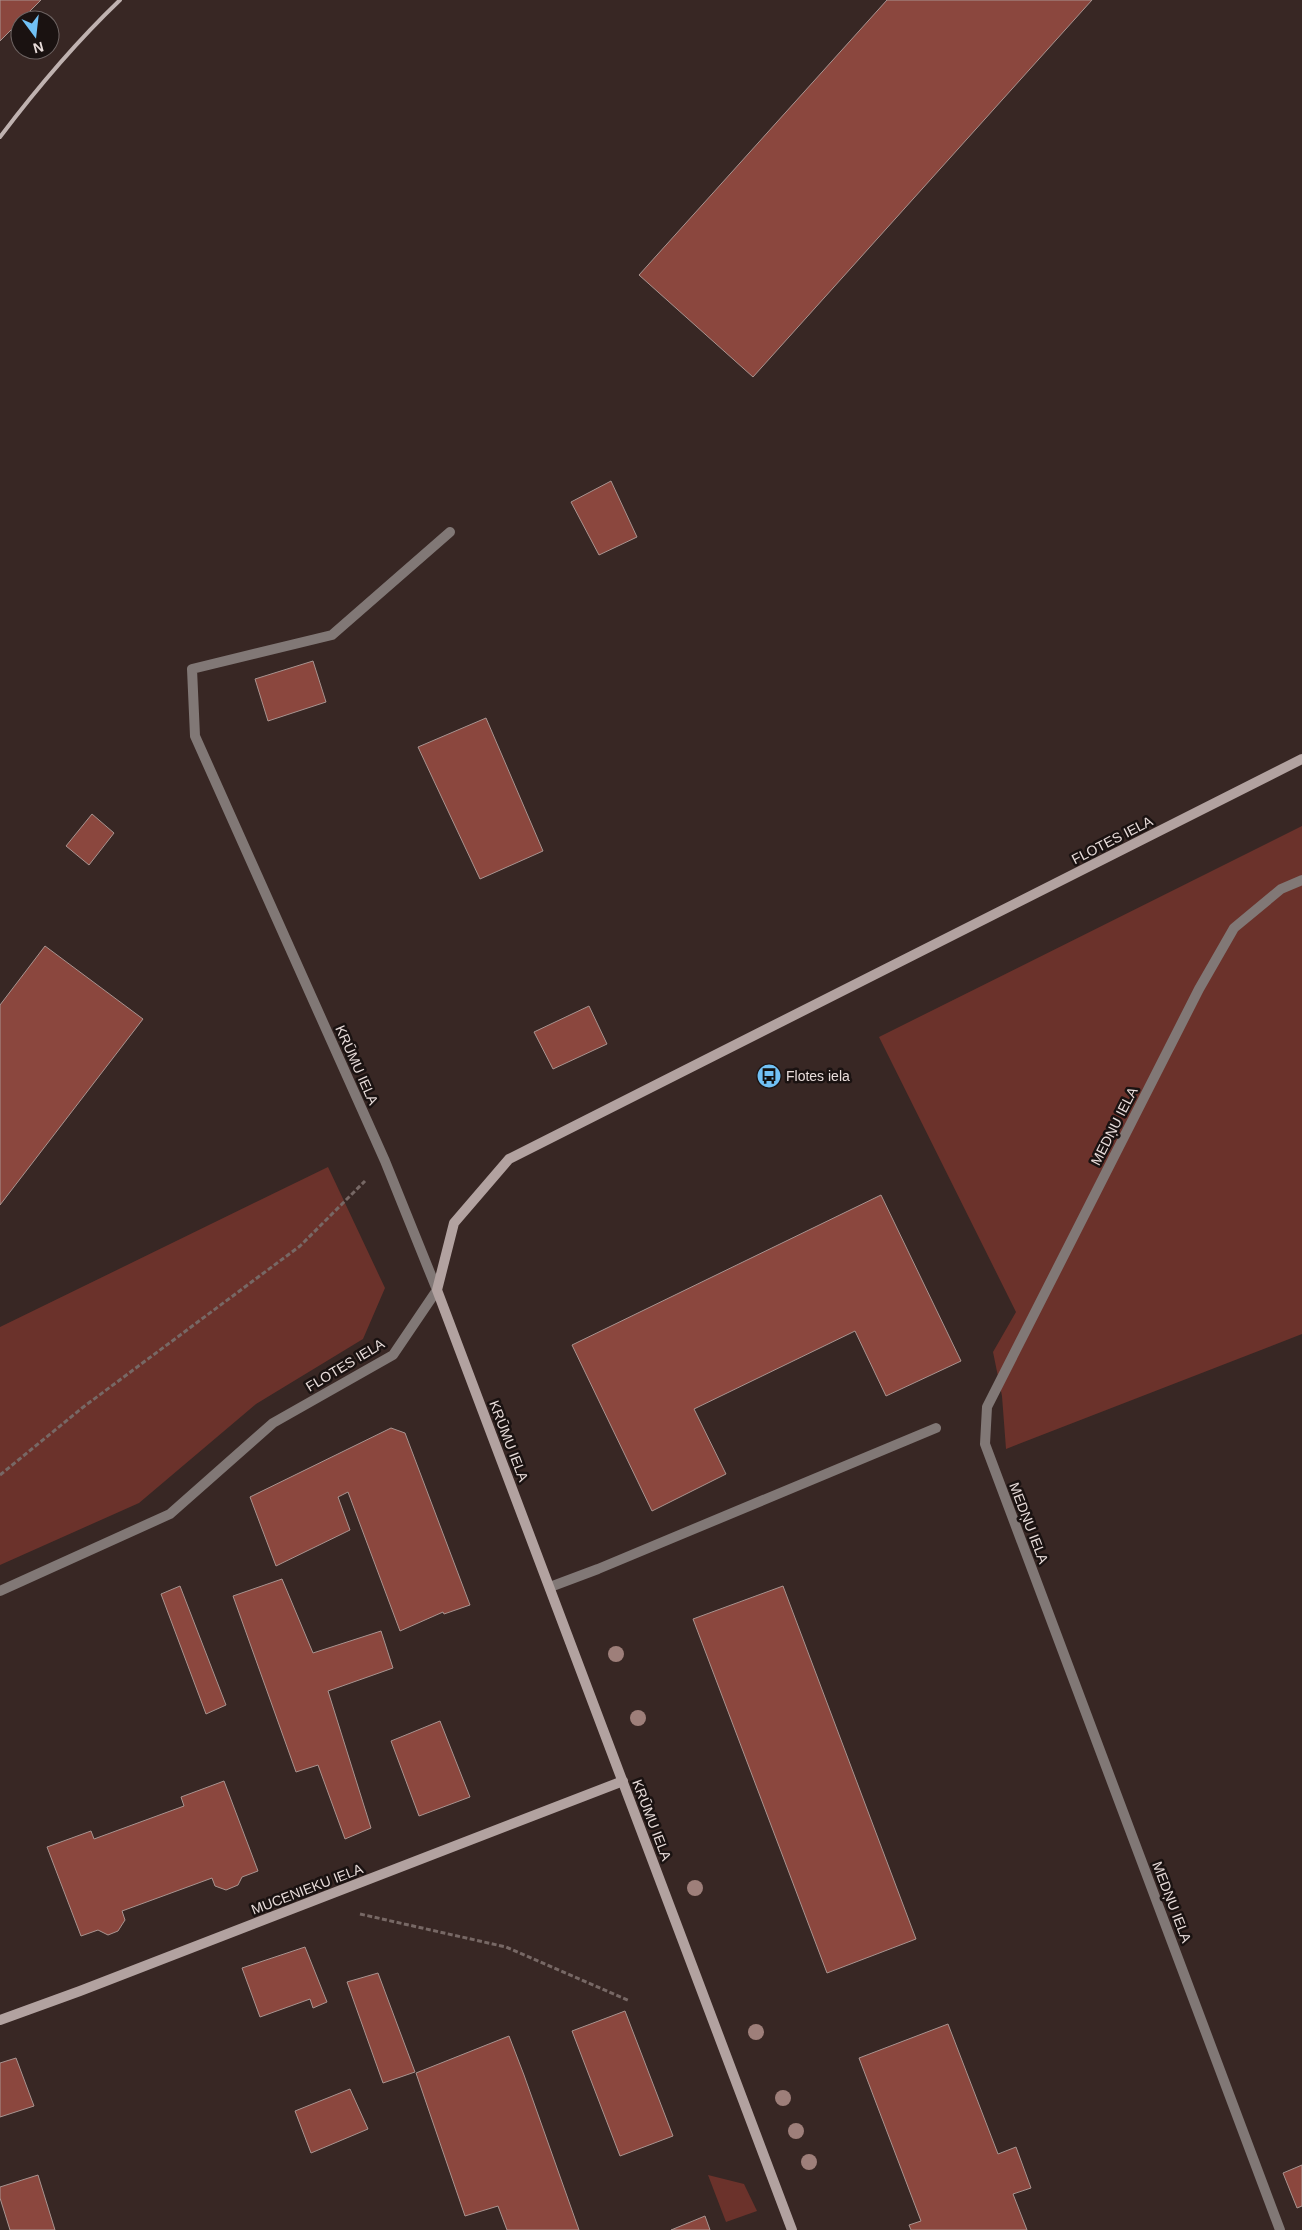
<svg xmlns="http://www.w3.org/2000/svg" width="1302" height="2230" font-family="Arial,sans-serif">
	<style>
		.green { fill: #6b322b }
		.building { fill: #8b473e; stroke: #a99490 }
		.lines { fill: none; stroke-linecap: round; stroke-linejoin: round }
		.path { stroke: #776865; stroke-width: 3; stroke-dasharray: 5 2.5; stroke-linecap: butt }
		.lane { stroke: #817876; stroke-width: 10 }
		.street { stroke: #817876; stroke-width: 10 }
		.secondary { stroke: #b2a2a0; stroke-width: 10 }
		.rail { stroke: #bfb2b0; stroke-width: 4 }
		.tree { fill: #9e7f7a }
		.labels { text-anchor: middle; dominant-baseline: central; stroke-width: 5; stroke-linejoin: round; paint-order: stroke }
		.street-label { font-size: 14px; fill: #e9dddb; stroke: #1a1211 }
		.poi-label { font-size: 14px; fill: #e9dddb; stroke: #1a1211; text-anchor: start }
	</style>
	<rect width="100%" height="100%" fill="#382724"/>
	<path class="green" d="M1302,826V1334L1006,1449L1002,1396L993,1352L1016,1312L879,1037Z
		M328,1167L385,1288L363,1339L256,1404L139,1503L0,1565V1327Z
		M708,2175L744,2184L757,2211L726,2222Z"/>
	<path class="building" d="M0,0H41L0,41Z
		M887,0H1092L753,377L639,275Z
		M611,481L637,537L599,555L571,502Z
		M313,661L326,702L268,721L255,679Z
		M486,718L543,851L480,879L418,747Z
		M92,814L114,833L89,865L66,846Z
		M45,946L143,1019L0,1205V1005Z
		M589,1006L607,1044L553,1069L534,1032Z
		M881,1195L961,1361L886,1396L855,1331L694,1409L726,1474L652,1511L572,1345Z
		M391,1428L405,1433L470,1605L444,1614L443,1612L400,1631L348,1492L338,1497L350,1530L276,1566L250,1497Z
		M282,1579L313,1653L381,1631L393,1668L328,1691L371,1828L345,1839L318,1765L296,1772L233,1596Z
		M180,1586L226,1705L206,1714L161,1594Z
		M783,1586L916,1939L827,1973L693,1619Z
		M440,1721L470,1797L419,1816L391,1741Z
		M224,1781L258,1871L242,1877L238,1885L226,1890L215,1886L212,1878L122,1911L125,1920L118,1931L108,1935L98,1930L81,1936L47,1847L91,1831L94,1839L184,1806L181,1797Z
		M305,1947L327,2002L313,2008L310,1999L260,2017L242,1968Z
		M378,1973L415,2072L383,2083L347,1982Z
		M625,2011L673,2136L620,2156L572,2031Z
		M948,2024L998,2154L1016,2147L1031,2188L1013,2194L1027,2230H911L909,2225L921,2221L859,2058Z
		M509,2036L524,2075L579,2230H507L498,2206L465,2216L416,2073Z
		M16,2058L34,2106L0,2117V2063Z
		M350,2089L368,2129L311,2153L295,2111Z
		M1302,2165V2206L1297,2208L1283,2173Z
		M38,2175L55,2230H10L0,2198V2187Z
		M705,2216L710,2230H671Z"/>
	<g class="lines">
		<path class="path" d="M0,1475L82,1408L300,1246L365,1181
			M360,1914L506,1947L630,2001"/>
		<path class="lane" d="M550,1587L598,1569L936,1428
			M1280,2230L985,1444L987,1407L1199,989L1234,928L1281,889L1302,880"/>
		<path class="street" d="M0,1591L170,1514L273,1423L393,1355L437,1290L385,1161L195,736L192,669L332,635L450,532"/>
		<path class="secondary" d="M0,2020L80,1991L623,1781
			M792,2230L437,1290L454,1223L509,1159L1302,759"/>
		<path class="rail" d="M0,137C37,88 76,42 120,0"/>
	</g>
	<g class="tree">
		<circle cx="616" cy="1654" r="8"/>
		<circle cx="638" cy="1718" r="8"/>
		<circle cx="695" cy="1888" r="8"/>
		<circle cx="756" cy="2032" r="8"/>
		<circle cx="783" cy="2098" r="8"/>
		<circle cx="796" cy="2131" r="8"/>
		<circle cx="809" cy="2162" r="8"/>
	</g>
	<defs>
		<symbol id="bus-disc" viewBox="-11 -11 22 22"><circle r="9.5" fill="#71c1f5" stroke="#1a1211"/><path d="M-5-6H5V4H4V6H2V4H-2V6H-4V4H-5ZM-3.5-4V0h7V-4ZM-3.5 1.2v1.5H-2V1.2ZM2 1.2v1.5H3.5V1.2Z" fill="#111"/></symbol>
	</defs>
	<g fill-rule="evenodd">
		<use href="#bus-disc" x="755" y="1062" width="28" height="28"/>
	</g>
	<g class="labels">
		<g class="street-label">
			<text transform="translate(1112 840) rotate(-27)">FLOTES IELA</text>
			<text transform="translate(357 1065) rotate(66)">KRŪMU IELA</text>
			<text transform="translate(1114 1126) rotate(-63)">MEDŅU IELA</text>
			<text transform="translate(345 1365) rotate(-31)">FLOTES IELA</text>
			<text transform="translate(509 1441) rotate(69)">KRŪMU IELA</text>
			<text transform="translate(1029 1523) rotate(69)">MEDŅU IELA</text>
			<text transform="translate(652 1820) rotate(69)">KRŪMU IELA</text>
			<text transform="translate(307 1889) rotate(-21)">MUCENIEKU IELA</text>
			<text transform="translate(1172 1902) rotate(69)">MEDŅU IELA</text>
		</g>
		<g class="poi-label">
			<text x="786" y="1076">Flotes iela</text>
		</g>
	</g>
	<g transform="translate(35 35) rotate(165)"><circle r="24" fill="#1a1211" stroke="#6d6362"/>
	<path d="M0-4L9 19L0 12L-9 19Z" fill="#71c1f5"/>
	<text y="-8" font-size="14" font-weight="bold" text-anchor="middle" fill="#e9dddb">N</text>
	</g>
</svg>
